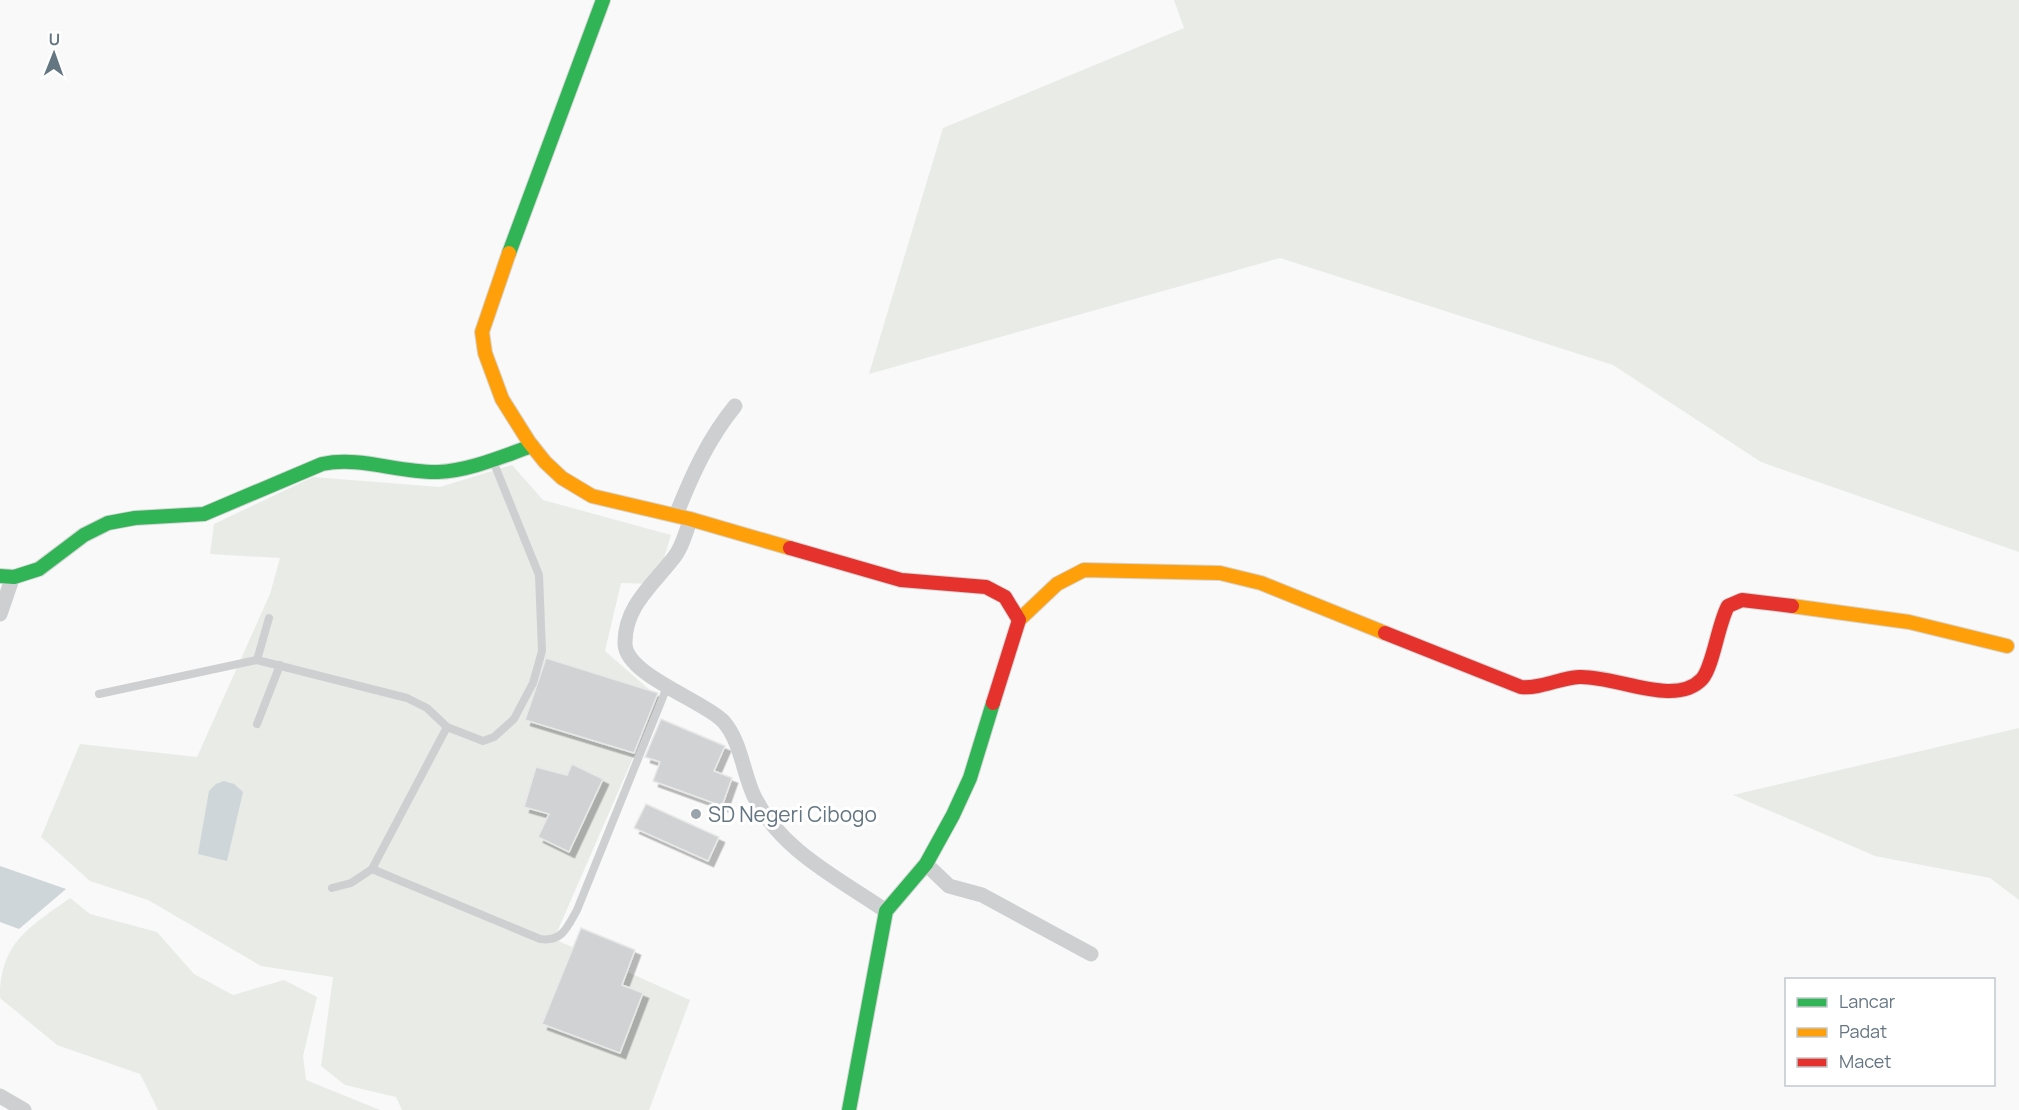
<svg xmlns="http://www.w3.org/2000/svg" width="2019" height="1110" font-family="Manrope,sans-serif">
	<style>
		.green { fill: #e8ebe6 }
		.water { fill: #ced6d9 }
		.building { fill: #d0d2d3; stroke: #e8e8e8; stroke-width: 1.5; filter: url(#shadow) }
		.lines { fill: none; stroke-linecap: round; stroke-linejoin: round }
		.fast-casing { stroke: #d5d6d7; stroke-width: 16 }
		.slow-casing { stroke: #d5d6d7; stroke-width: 16 }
		.jam-casing { stroke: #d5d6d7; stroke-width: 16 }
		.lane { stroke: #cecfd0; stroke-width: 8 }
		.street { stroke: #cecfd0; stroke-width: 15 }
		.fast { stroke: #30b455; stroke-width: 14 }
		.slow { stroke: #ff9f0a; stroke-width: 14 }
		.jam { stroke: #e5322d; stroke-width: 14 }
		.poi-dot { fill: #99a4ac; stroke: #fff; stroke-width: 2 }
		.labels { text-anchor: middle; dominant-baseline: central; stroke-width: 6; stroke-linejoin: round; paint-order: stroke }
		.poi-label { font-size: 21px; fill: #657683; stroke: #fff; text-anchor: start }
	</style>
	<defs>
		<filter id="shadow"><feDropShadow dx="5.5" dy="5.5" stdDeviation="0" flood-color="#0004"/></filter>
	</defs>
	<rect width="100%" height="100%" fill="#f9f9f9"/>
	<path class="green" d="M1174,0H2019V552L1761,462L1613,365L1280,258L869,374L943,128L1184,28Z
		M512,465L543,500L671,535L656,584L621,583L605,651L659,698L554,939L690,1000L649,1110H402L396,1097L345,1085L321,1066L333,977L261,966L148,900L90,881L41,837L80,744L197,757L270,594L280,558L210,554L214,524L313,477L440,487Z
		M2019,728V900L1990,878L1875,856L1733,795Z
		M70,898L90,914L157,932L194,974L233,995L284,980L317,997L303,1056L306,1080L380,1110H158L140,1074L57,1045L0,998C0,942 29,928 70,898Z"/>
	<path class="water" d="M224,781L234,784L243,792L227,861L198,854L209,791L216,784Z
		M0,866L66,889L19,929L0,922Z"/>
	<path class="building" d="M546,658L658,693L634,753L525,720Z
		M661,719L725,746L714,771L732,778L722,806L653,781L660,762L645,757Z
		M572,764L603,779L569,852L538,837L549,814L524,807L536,767L567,775Z
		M646,804L719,837L708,861L634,828Z
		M581,928L635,950L622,985L643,993L620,1053L542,1024Z"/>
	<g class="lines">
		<defs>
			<path id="fast" d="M509,253L603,0
				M0,576L14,577L39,569L84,535L108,523L135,518L204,514L322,464C361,456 398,473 438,472C469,471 503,456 532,446
				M849,1110L886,911L926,864L953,815L970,778L993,703"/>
			<path id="slow" d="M509,253L482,332L485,353L502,399L529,442L545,462L562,478L592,496L690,519L790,548
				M1792,606L1909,622L2007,646
				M1019,620L1057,584L1084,570L1220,573L1261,583L1385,633"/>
			<path id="jam" d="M790,548L901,580L986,587L1005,597L1019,620L993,703
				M1385,633L1521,687C1541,689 1559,678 1579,677C1615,675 1675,708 1702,679C1713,667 1718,624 1728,606L1742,600L1792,606"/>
		</defs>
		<use href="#fast" class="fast-casing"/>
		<use href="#slow" class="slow-casing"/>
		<use href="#jam" class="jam-casing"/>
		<path class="lane" d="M257,660L407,698L427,708L447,727L483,741L494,737L514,719L533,683L542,651L539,575L493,461
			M99,694L257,660L269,618
			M257,724L280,665
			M372,869L540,939C562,942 567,928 577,910L667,687
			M332,888L351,883L372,869L447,727"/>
		<path class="street" d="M676,515C692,475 708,439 735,406
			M691,519C686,530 683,546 675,556C654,584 624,606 625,644C626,675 704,701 723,721C741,741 743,773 754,796C780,850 838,878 886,911
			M0,614L12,579
			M926,864L949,886L982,895L1091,954
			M0,1096L24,1110"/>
		<use href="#fast" class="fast"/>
		<use href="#slow" class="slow"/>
		<use href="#jam" class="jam"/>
	</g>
	<circle class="poi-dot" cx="696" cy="814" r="6"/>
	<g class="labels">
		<g class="poi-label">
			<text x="708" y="814">SD Negeri Cibogo</text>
		</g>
	</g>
	<rect x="1785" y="978" width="210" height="108" fill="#ffffff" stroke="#c1c8cd" stroke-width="1.5"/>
	<rect x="1797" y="998" width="30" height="9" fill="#30b455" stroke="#c1c8cd" stroke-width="1.5"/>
	<text x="1839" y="1008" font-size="18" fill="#657683">Lancar</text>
	<rect x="1797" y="1028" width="30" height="9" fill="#ff9f0a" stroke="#c1c8cd" stroke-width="1.5"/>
	<text x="1839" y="1038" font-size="18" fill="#657683">Padat</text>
	<rect x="1797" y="1058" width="30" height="9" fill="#e5322d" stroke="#c1c8cd" stroke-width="1.5"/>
	<text x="1839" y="1068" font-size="18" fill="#657683">Macet</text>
	<g transform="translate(54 54) rotate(1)" stroke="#ffffff" stroke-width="4.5" paint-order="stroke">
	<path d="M0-4.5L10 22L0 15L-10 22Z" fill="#657683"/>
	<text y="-9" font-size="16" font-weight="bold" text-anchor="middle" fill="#657683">U</text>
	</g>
</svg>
